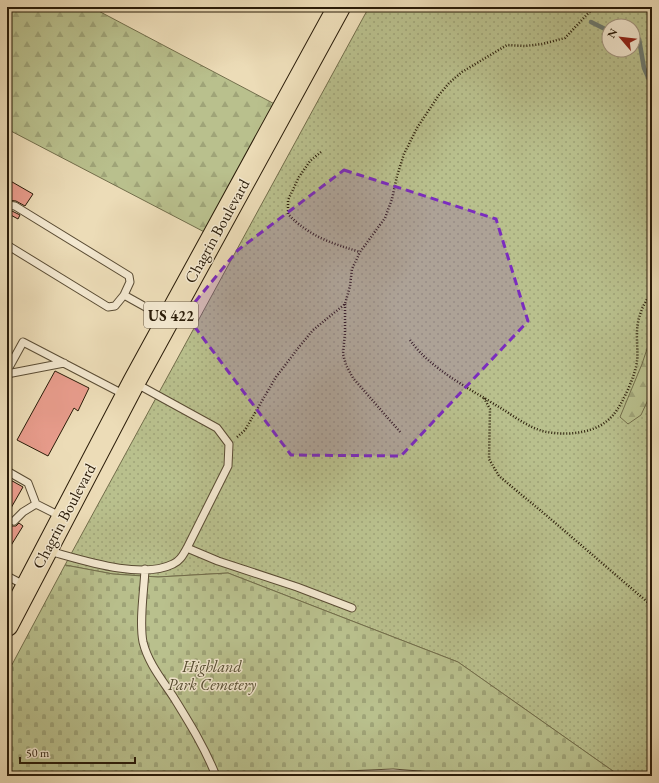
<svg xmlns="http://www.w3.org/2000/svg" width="659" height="783" font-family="'EB Garamond',serif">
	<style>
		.grass { fill: url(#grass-dots); stroke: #726e4b; fill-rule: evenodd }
		.forest { fill: url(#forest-firs); stroke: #726e4b }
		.cemetery { fill: url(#cemetery-stones); stroke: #726e4b }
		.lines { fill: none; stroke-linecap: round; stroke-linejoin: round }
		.stream { stroke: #6d7b71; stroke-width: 4.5 }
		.building { fill: #e89c8c; stroke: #2a1c09 }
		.lane-casing { stroke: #5a4c34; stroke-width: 9 }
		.primary-casing { stroke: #2a1c09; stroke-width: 24 }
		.path { stroke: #2a1c09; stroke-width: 2.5; stroke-dasharray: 1 2; stroke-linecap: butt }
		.lane { stroke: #f3e8d0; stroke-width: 7 }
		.primary { stroke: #ecdcb7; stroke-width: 22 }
		.marked { fill: #7b2cbf; fill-opacity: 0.2; stroke: #7b2cbf; stroke-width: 3; stroke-dasharray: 8 5; stroke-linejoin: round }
		.labels { text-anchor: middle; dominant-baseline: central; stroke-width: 3; stroke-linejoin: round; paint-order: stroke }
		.shield { fill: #f3e8d0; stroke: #665945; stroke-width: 1 }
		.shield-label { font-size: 15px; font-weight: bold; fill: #2a1c09 }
		.street-label { font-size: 16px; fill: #2a1c09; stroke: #f3e8d0 }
		.park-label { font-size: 16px; font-style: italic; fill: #554d31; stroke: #f3e8d0 }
	</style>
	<defs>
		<pattern id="grass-dots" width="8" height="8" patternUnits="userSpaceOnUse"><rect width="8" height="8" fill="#b9c08d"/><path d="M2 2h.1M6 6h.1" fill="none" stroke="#9fa478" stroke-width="1.8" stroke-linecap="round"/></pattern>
		<pattern id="forest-firs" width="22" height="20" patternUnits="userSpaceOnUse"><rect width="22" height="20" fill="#b9c08d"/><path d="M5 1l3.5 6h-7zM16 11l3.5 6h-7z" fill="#9fa478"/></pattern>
		<pattern id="cemetery-stones" width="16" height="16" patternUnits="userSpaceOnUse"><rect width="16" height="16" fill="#b9c08d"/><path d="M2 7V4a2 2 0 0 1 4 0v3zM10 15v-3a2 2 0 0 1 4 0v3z" fill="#9fa478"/></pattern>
	</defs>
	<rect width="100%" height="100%" fill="#ecdcb7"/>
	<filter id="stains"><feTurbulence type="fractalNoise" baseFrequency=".005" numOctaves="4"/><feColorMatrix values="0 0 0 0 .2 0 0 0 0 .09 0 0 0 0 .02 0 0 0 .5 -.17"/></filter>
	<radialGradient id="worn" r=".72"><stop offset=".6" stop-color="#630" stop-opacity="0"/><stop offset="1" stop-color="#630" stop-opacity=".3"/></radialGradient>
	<path class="grass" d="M369,7H652V776H620L458,662L228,573L158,577L113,574L65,565ZM609,26H633V50H609Z"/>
	<path class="forest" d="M7,7H91L284,109L214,237L7,129Z
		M652,334V391L641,415L628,424L620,417L642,364Z"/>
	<path class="cemetery" d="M65,565L113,574L158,577L228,573L458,662L620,776H7V674Z"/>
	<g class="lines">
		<path class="stream" d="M578,7L580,10
			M591,22L605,29L609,30
			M633,35L639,39L644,68L652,86"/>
	</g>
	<path class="building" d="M7,179L33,194L25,206L16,201L7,200Z
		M10,210L20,215L18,219L7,213Z
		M55,371L89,388L78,411L74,408L48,456L17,440Z
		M7,478L23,487L7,515Z
		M7,517L10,518L9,523L12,526H16L19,523L23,526L7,552Z"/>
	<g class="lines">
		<defs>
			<path id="lane" d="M7,207L8,205L15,206L129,276L130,282L124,295L115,306L108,307L7,245
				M124,295L167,319
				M7,371L23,342L125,395
				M7,374L64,363
				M7,471L28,483L36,504L62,517
				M14,521L23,512L36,504
				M187,548L218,561L297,587L352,608
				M49,551C82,560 141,580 173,564C180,561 183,555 187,548L228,466L229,444L217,428L135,383
				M145,569C144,592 139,621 143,642C148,663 163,681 174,698C190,724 205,748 216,776
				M7,576L24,585
				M322,776L393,773L432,776"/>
			<path id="primary" d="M7,625L134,382L339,7"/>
		</defs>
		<use href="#lane" class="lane-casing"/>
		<use href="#primary" class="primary-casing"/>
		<path class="path" d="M321,152L310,161L299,177L288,200V214C310,237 331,243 360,252
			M345,304V333L343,354L346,365L353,378L401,433
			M410,340C429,368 470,389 499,407C514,416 530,429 547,432C570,436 599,433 614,414C623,403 636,374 637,361C638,354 637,347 637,340C636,321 641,307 652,292
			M484,398L490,409L489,459L499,476L553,521L652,606
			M237,437L245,430L276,377L299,347L313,330L345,304L350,286L352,269L360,252L385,218L392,199L397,176L404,154L417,128L439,95L449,83L462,72L507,45L525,46L542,44L565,38L594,7"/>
		<use href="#lane" class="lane"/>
		<use href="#primary" class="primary"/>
	</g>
	<path class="marked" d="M344,170L496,219L528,321L401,456L291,455L185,314L238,250Z"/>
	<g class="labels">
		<rect class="shield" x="144" y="302" width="54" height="26" rx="3"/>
		<g class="shield-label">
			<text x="171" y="315">US 422</text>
		</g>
		<g class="street-label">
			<text transform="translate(217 231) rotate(-61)">Chagrin Boulevard</text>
			<text transform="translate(64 516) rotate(-62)">Chagrin Boulevard</text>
		</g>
		<g class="park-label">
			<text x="212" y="666">Highland<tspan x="212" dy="18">Park Cemetery</tspan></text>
		</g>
	</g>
	<rect width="659" height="783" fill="none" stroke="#ecdcb7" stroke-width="24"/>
	<rect x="8" y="8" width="643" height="767" fill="none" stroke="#2a1c09" stroke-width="2"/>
	<rect x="12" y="12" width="635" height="759" fill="none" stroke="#2a1c09"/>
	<g transform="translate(621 38) rotate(298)"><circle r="19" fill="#f3e8d0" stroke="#a39680"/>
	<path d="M0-3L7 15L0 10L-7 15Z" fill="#8f2418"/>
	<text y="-6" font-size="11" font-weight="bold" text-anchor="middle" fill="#2a1c09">N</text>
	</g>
	<path d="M20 757v6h115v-6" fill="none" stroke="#2a1c09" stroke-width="2"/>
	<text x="26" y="757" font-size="12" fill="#2a1c09" stroke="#f3e8d0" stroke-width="3" paint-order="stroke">50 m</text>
	<rect width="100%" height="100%" filter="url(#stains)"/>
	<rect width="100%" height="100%" fill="url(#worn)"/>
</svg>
